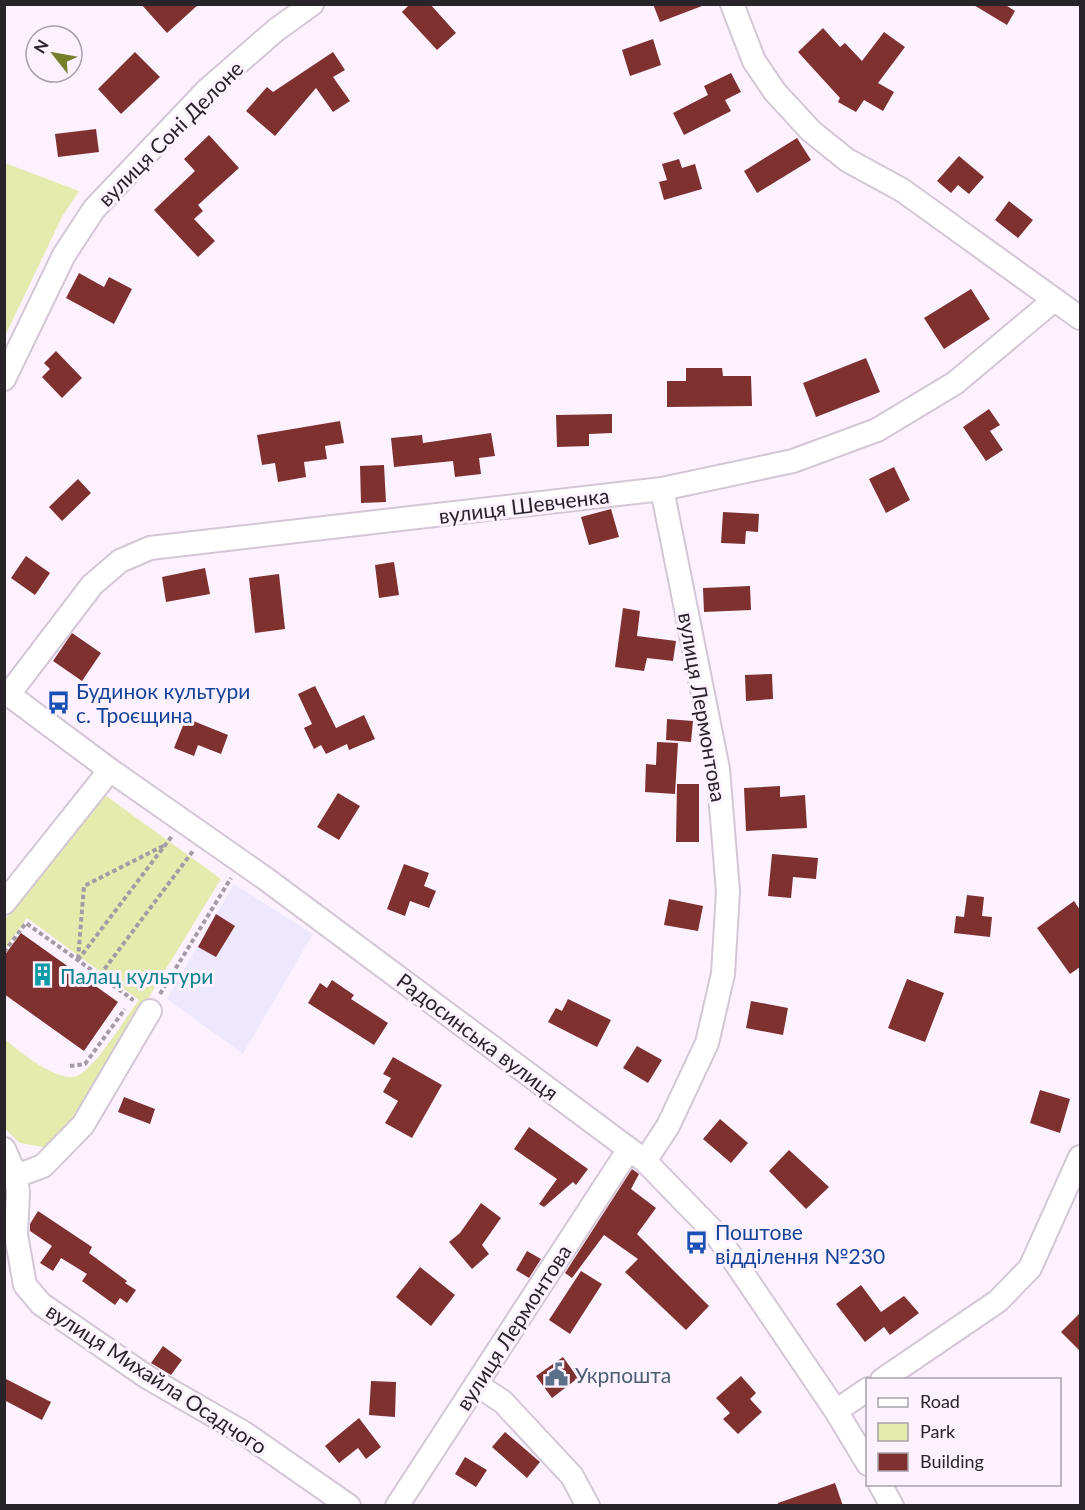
<svg xmlns="http://www.w3.org/2000/svg" width="1085" height="1510" font-family="Lato,sans-serif">
  <rect width="100%" height="100%" fill="#fcf2ff"/>
  <path fill="#eee8fe" d="M 234,884 L 313,934 L 243,1054 L 167,999 Z"/>
  <path fill="#e5ebac" d="M 5,163 L 79,191 L 62,217 L 5,336 Z
    M 105,795 L 221,879 L 69,1128 L 48,1148 L 20,1143 L 5,1129 L 4,1038 C 18,1051 58,1083 77,1076 C 96,1068 125,1018 139,1000 L 27,918 L 5,949 L 5,920 Z"/>
  <path fill="#7f3130" d="M 141,4 L 199,4 L 167,33 Z
    M 410,4 L 430,4 L 456,33 L 437,50 L 402,12 Z
    M 653,4 L 702,4 L 702,6 L 660,22 Z
    M 972,4 L 1004,4 L 1015,11 L 1007,25 Z
    M 823,28 L 840,47 L 845,43 L 862,61 L 884,32 L 905,47 L 878,83 L 894,92 L 883,111 L 864,100 L 856,112 L 838,102 L 840,98 L 798,52 Z
    M 653,39 L 661,65 L 630,76 L 622,50 Z
    M 135,52 L 160,77 L 121,114 L 98,89 Z
    M 333,52 L 345,70 L 333,77 L 350,101 L 333,112 L 316,88 L 275,136 L 246,111 L 267,87 L 273,92 Z
    M 731,73 L 741,92 L 725,100 L 731,111 L 684,135 L 673,113 L 708,95 L 704,86 Z
    M 96,129 L 99,152 L 58,157 L 55,134 Z
    M 209,135 L 239,168 L 198,205 L 203,211 L 194,219 L 215,241 L 198,257 L 154,210 L 195,171 L 184,159 Z
    M 797,138 L 811,160 L 757,193 L 744,171 Z
    M 959,156 L 984,177 L 969,194 L 958,185 L 951,193 L 937,181 Z
    M 679,159 L 682,168 L 695,164 L 702,189 L 664,200 L 659,182 L 667,180 L 662,164 Z
    M 1009,201 L 1033,220 L 1018,238 L 995,220 Z
    M 79,273 L 104,287 L 109,277 L 132,289 L 114,324 L 66,298 Z
    M 971,289 L 990,319 L 944,349 L 924,318 Z
    M 56,351 L 82,378 L 62,398 L 42,377 L 50,369 L 44,363 Z
    M 866,358 L 880,392 L 816,417 L 803,383 Z
    M 686,368 L 722,368 L 723,376 L 751,376 L 752,406 L 667,407 L 667,381 L 686,381 Z
    M 989,409 L 1000,425 L 990,431 L 1003,450 L 986,461 L 963,427 Z
    M 612,414 L 612,433 L 589,434 L 589,446 L 557,447 L 556,415 Z
    M 340,421 L 344,443 L 325,446 L 327,459 L 304,462 L 306,477 L 278,482 L 275,463 L 262,465 L 257,435 Z
    M 491,433 L 495,456 L 479,458 L 481,474 L 455,477 L 453,461 L 394,467 L 391,438 L 422,435 L 423,443 Z
    M 384,465 L 386,502 L 361,503 L 360,466 Z
    M 894,467 L 910,500 L 886,513 L 869,479 Z
    M 78,479 L 91,493 L 62,521 L 49,507 Z
    M 611,509 L 619,537 L 589,545 L 581,517 Z
    M 723,512 L 759,514 L 758,532 L 746,531 L 745,544 L 721,543 Z
    M 26,556 L 50,573 L 35,595 L 11,578 Z
    M 394,562 L 399,595 L 379,598 L 375,565 Z
    M 205,568 L 210,594 L 166,602 L 162,577 Z
    M 279,574 L 285,629 L 255,633 L 249,578 Z
    M 750,586 L 751,610 L 704,612 L 703,588 Z
    M 623,608 L 640,611 L 637,636 L 676,641 L 673,661 L 647,658 L 644,671 L 615,667 Z
    M 72,633 L 101,653 L 82,681 L 53,661 Z
    M 772,674 L 773,699 L 746,701 L 745,675 Z
    M 315,686 L 336,728 L 364,715 L 375,739 L 349,750 L 347,744 L 326,754 L 321,745 L 314,749 L 304,728 L 312,724 L 298,694 Z
    M 186,718 L 228,735 L 221,754 L 198,745 L 194,756 L 174,748 Z
    M 667,719 L 693,721 L 691,742 L 666,740 Z
    M 657,742 L 678,743 L 675,794 L 645,792 L 646,764 L 656,765 Z
    M 677,784 L 699,784 L 699,842 L 676,842 Z
    M 780,786 L 780,797 L 805,795 L 807,828 L 746,831 L 744,788 Z
    M 338,793 L 360,806 L 339,840 L 317,827 Z
    M 772,854 L 818,858 L 816,879 L 793,877 L 791,898 L 768,896 Z
    M 404,864 L 429,873 L 424,886 L 436,891 L 429,908 L 410,901 L 405,916 L 387,909 Z
    M 967,895 L 984,897 L 982,916 L 992,917 L 990,937 L 954,933 L 956,916 L 964,917 Z
    M 669,899 L 703,906 L 698,931 L 664,925 Z
    M 1074,901 L 1080,910 L 1080,967 L 1070,974 L 1037,928 Z
    M 216,914 L 235,926 L 216,957 L 198,947 Z
    M 21,933 L 118,1002 L 84,1051 L 4,994 L 4,956 Z
    M 907,979 L 944,993 L 925,1042 L 888,1028 Z
    M 332,980 L 354,995 L 351,999 L 388,1023 L 374,1045 L 308,1003 L 320,983 L 327,988 Z
    M 568,999 L 611,1020 L 597,1047 L 548,1022 L 556,1008 L 562,1011 Z
    M 751,1001 L 788,1008 L 783,1035 L 746,1028 Z
    M 637,1046 L 662,1060 L 648,1083 L 623,1068 Z
    M 393,1057 L 442,1085 L 412,1138 L 385,1123 L 398,1101 L 383,1092 L 391,1078 L 383,1074 Z
    M 1040,1090 L 1070,1099 L 1060,1133 L 1030,1123 Z
    M 124,1097 L 155,1109 L 150,1124 L 118,1112 Z
    M 720,1119 L 748,1143 L 731,1163 L 703,1139 Z
    M 529,1127 L 588,1169 L 576,1185 L 573,1182 L 544,1207 L 539,1204 L 557,1179 L 514,1149 Z
    M 789,1150 L 829,1187 L 806,1209 L 769,1171 Z
    M 632,1169 L 639,1174 L 631,1189 L 656,1208 L 637,1234 L 709,1306 L 686,1330 L 625,1272 L 638,1259 L 604,1235 L 572,1278 L 565,1273 Z
    M 481,1203 L 501,1218 L 482,1245 L 489,1254 L 472,1269 L 449,1242 L 460,1233 Z
    M 38,1211 L 92,1247 L 89,1253 L 127,1281 L 125,1283 L 136,1290 L 127,1303 L 120,1298 L 115,1305 L 82,1281 L 87,1274 L 61,1258 L 53,1271 L 40,1263 L 52,1246 L 30,1231 L 30,1224 Z
    M 527,1251 L 541,1259 L 529,1278 L 516,1270 Z
    M 420,1267 L 455,1295 L 431,1326 L 396,1297 Z
    M 581,1271 L 602,1284 L 570,1334 L 549,1320 Z
    M 861,1285 L 881,1312 L 904,1296 L 919,1313 L 890,1335 L 884,1327 L 865,1342 L 836,1304 Z
    M 1080,1313 L 1080,1351 L 1061,1332 Z
    M 163,1346 L 182,1360 L 171,1375 L 151,1363 Z
    M 563,1357 L 578,1378 L 552,1398 L 536,1376 Z
    M 741,1376 L 756,1393 L 750,1399 L 762,1412 L 738,1434 L 723,1419 L 730,1413 L 716,1398 Z
    M 4,1378 L 51,1402 L 42,1420 L 4,1400 Z
    M 371,1381 L 396,1382 L 395,1417 L 369,1415 Z
    M 359,1418 L 381,1447 L 366,1459 L 358,1448 L 339,1463 L 325,1446 Z
    M 505,1432 L 540,1462 L 527,1478 L 492,1447 Z
    M 465,1457 L 487,1470 L 476,1487 L 455,1474 Z
    M 835,1483 L 843,1506 L 778,1506 L 778,1503 Z"/>
  <g fill="none" stroke-linecap="round" stroke-linejoin="round">
    <defs>
      <path id="minor" d="M 732,4 L 754,61 L 775,92 L 811,131 L 847,160 L 902,190 L 1080,318
        M 4,379 L 64,255 L 94,209 L 207,90 L 276,30 L 312,4
        M 4,691 L 110,770 L 266,879 L 645,1161 L 716,1234 L 836,1411 L 868,1464
        M 9,694 L 92,585 L 120,561 L 150,548 L 662,489 L 793,461 L 877,430 L 955,383 L 1054,300
        M 4,903 L 110,770
        M 4,1149 L 16,1176 L 18,1193 L 16,1235 L 25,1285 L 41,1304 L 147,1377 L 244,1433 L 349,1506
        M 645,1161 L 668,1126 L 707,1043 L 723,974 L 728,892 L 718,769 L 662,489
        M 16,1176 L 43,1166 L 83,1125 L 150,1011
        M 882,1380 L 998,1301 L 1030,1268 L 1080,1157
        M 476,1384 L 503,1402 L 572,1476 L 588,1506
        M 836,1411 L 868,1389
        M 880,1484 L 892,1506
        M 397,1506 L 629,1149"/>
    </defs>
    <use href="#minor" stroke="#d3c7d6" stroke-width="26"/>
    <path stroke="#a39ca6" stroke-width="4" stroke-dasharray="4.5 3" stroke-linecap="butt" d="M 4,952 L 26,923 L 132,999 L 131,1001
      M 78,959 L 84,886 L 165,845
      M 78,960 L 172,836
      M 100,975 L 193,851
      M 160,994 L 231,878
      M 70,1066 L 85,1064 L 125,1009"/>
    <use href="#minor" stroke="#fff" stroke-width="22"/>
  </g>
  <defs>
    <symbol id="bus-bare" viewBox="-9 -9 18 18"><path d="M-5-6H5V4H4V6H2V4H-2V6H-4V4H-5ZM-3.5-4V0h7V-4ZM-3.5 1.2v1.5H-2V1.2ZM2 1.2v1.5H3.5V1.2Z" fill="#1a4fb4" stroke="#fcf2ff" stroke-width="2.5" paint-order="stroke"/></symbol>
    <symbol id="building-bare" viewBox="-9 -9 18 18"><path d="M-4-6H4V6H1V3H-1V6H-4ZM-2.5-4.3h1.7v1.8h-1.7ZM.8-4.3h1.7v1.8H.8ZM-2.5-1h1.7V.8h-1.7ZM.8-1h1.7V.8H.8Z" fill="#0f9aa8" stroke="#fcf2ff" stroke-width="2.5" paint-order="stroke"/></symbol>
    <symbol id="civic-bare" viewBox="-9 -9 18 18"><path d="M-.6-6.5H3V-4.5H.6V-3L4-1V1h2V6H-6V1h2V-1L-.6-3ZM-1.2 2.5V6h2.4V2.5Z" fill="#5c6f8a" stroke="#fcf2ff" stroke-width="2.5" paint-order="stroke"/></symbol>
  </defs>
  <g fill-rule="evenodd">
    <use href="#bus-bare" x="42" y="686" width="33" height="33"/>
    <use href="#building-bare" x="26" y="958" width="33" height="33"/>
    <use href="#bus-bare" x="680" y="1226" width="33" height="33"/>
    <use href="#civic-bare" x="540" y="1358" width="33" height="33"/>
  </g>
  <g text-anchor="middle" dominant-baseline="central" stroke-width="6" stroke-linejoin="round" paint-order="stroke">
    <g font-size="21" fill="#282429" stroke="#fcf2ff">
      <text transform="translate(170 133) rotate(-45)">вулиця Соні Делоне</text>
      <text transform="translate(524 505) rotate(-7)">вулиця Шевченка</text>
      <text transform="translate(703 707) rotate(80)">вулиця Лермонтова</text>
      <text transform="translate(478 1036) rotate(37)">Радосинська вулиця</text>
      <text transform="translate(513 1327) rotate(-57)">вулиця Лермонтова</text>
      <text transform="translate(157 1378) rotate(33)">вулиця Михайла Осадчого</text>
    </g>
    <g font-size="21" fill="#164399" stroke="#fcf2ff" text-anchor="start">
      <text x="76" y="690">Будинок культури<tspan x="76" dy="24">с. Троєщина</tspan></text>
      <text x="715" y="1231">Поштове<tspan x="715" dy="24">відділення №230</tspan></text>
    </g>
    <g font-size="21" fill="#0d838f" stroke="#fcf2ff" text-anchor="start">
      <text x="60" y="975">Палац культури</text>
    </g>
    <g font-size="21" fill="#4e5e75" stroke="#fcf2ff" text-anchor="start">
      <text x="575" y="1374">Укрпошта</text>
    </g>
  </g>
  <rect width="1085" height="1510" fill="none" stroke="#282429" stroke-width="12"/>
  <rect x="866" y="1378" width="195" height="108" fill="#fcf2ff" stroke="#a7a0a9" stroke-width="1.5"/>
  <rect x="878" y="1398" width="30" height="9" fill="#ffffff" stroke="#a7a0a9" stroke-width="1.5"/>
  <text x="920" y="1408" font-size="18" fill="#282429">Road</text>
  <rect x="878" y="1423" width="30" height="18" fill="#e5ebac" stroke="#a7a0a9" stroke-width="1.5"/>
  <text x="920" y="1438" font-size="18" fill="#282429">Park</text>
  <rect x="878" y="1453" width="30" height="18" fill="#7f3130" stroke="#a7a0a9" stroke-width="1.5"/>
  <text x="920" y="1468" font-size="18" fill="#282429">Building</text>
  <g transform="translate(54 54) rotate(301)"><circle r="28" fill="#fcf2ff" stroke="#a7a0a9" stroke-width="1.5"/>
  <path d="M0-4.5L10 22L0 15L-10 22Z" fill="#767f2a"/>
  <text y="-9" font-size="16" font-weight="bold" text-anchor="middle" fill="#282429">N</text>
  </g>
</svg>
